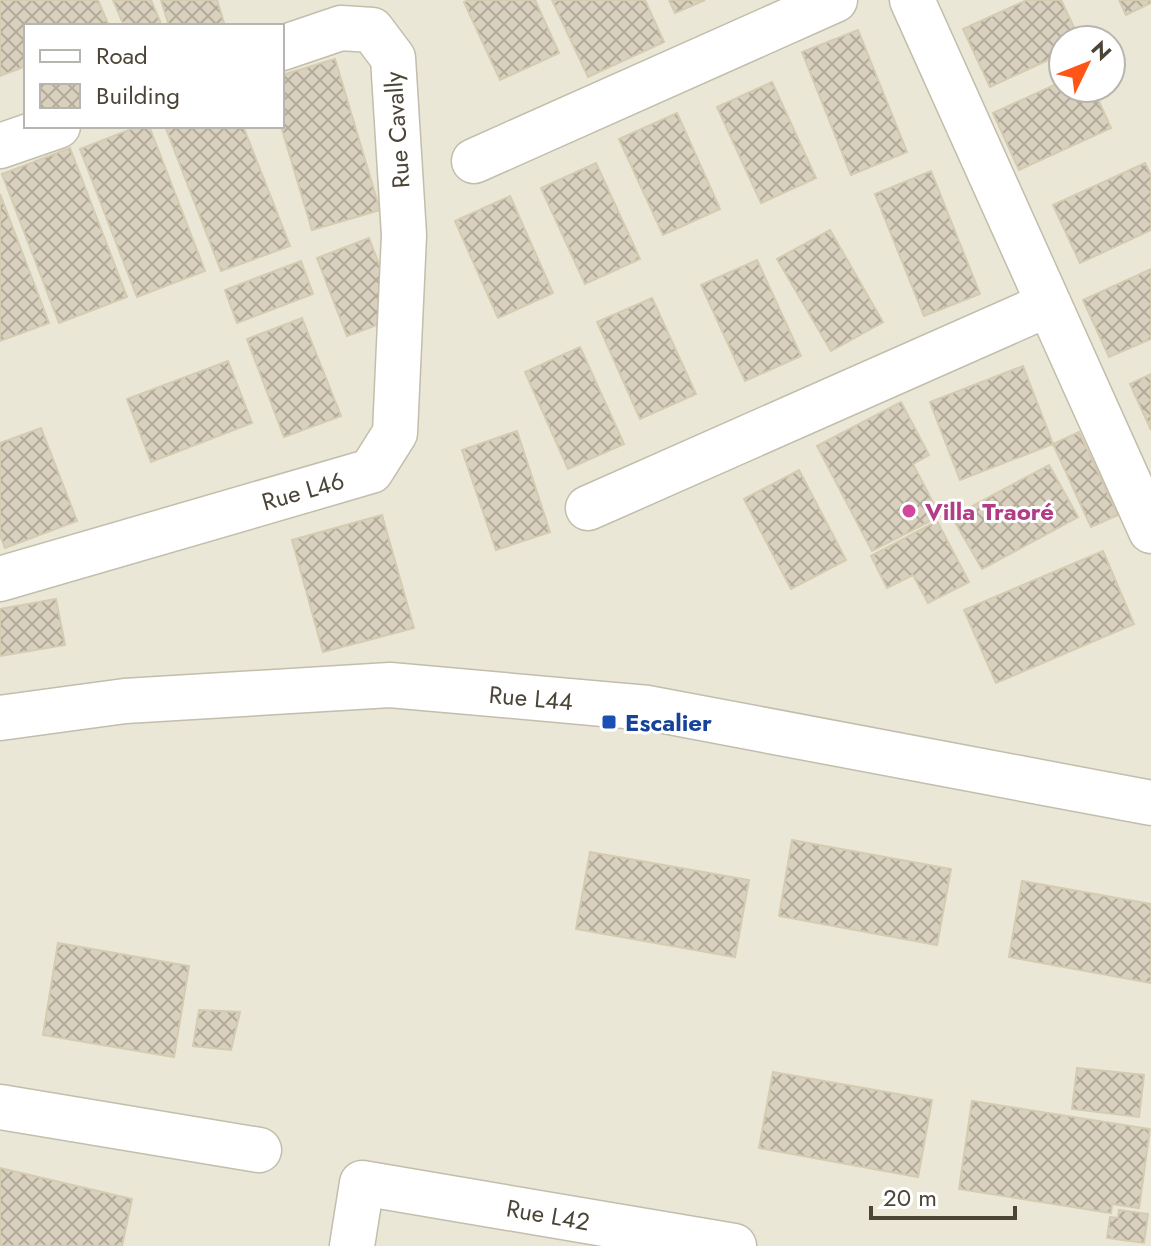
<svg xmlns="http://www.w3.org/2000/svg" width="1151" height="1246" font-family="Jost,sans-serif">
  <defs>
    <pattern id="building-cross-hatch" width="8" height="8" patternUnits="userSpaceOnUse" patternTransform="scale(2)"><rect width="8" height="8" fill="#d9d1be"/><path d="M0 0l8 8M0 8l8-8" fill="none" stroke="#b2ab9b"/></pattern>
  </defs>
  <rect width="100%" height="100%" fill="#f6f4ea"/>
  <path fill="#eae7d7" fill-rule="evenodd" d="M 0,0 L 1151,0 L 1151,1246 L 0,1246 ZM 26,26 L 282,26 L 282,126 L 26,126 ZM 1063,40 L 1111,40 L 1111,88 L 1063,88 Z"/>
  <path fill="url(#building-cross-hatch)" stroke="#d4cbb0" stroke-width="2" d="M 0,0 L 98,0 L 109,26 L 26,26 L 26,66 L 0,76 Z
    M 113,0 L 151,0 L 162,26 L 124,26 Z
    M 161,0 L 217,0 L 225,26 L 169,26 Z
    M 469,0 L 535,0 L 559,53 L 500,80 L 464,2 Z
    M 552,0 L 645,0 L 664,42 L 588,77 Z
    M 669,0 L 705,0 L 675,13 Z
    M 1027,0 L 1061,0 L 1080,40 L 1063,40 L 1063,53 L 990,87 L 963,29 Z
    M 1119,0 L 1151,0 L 1151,3 L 1126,15 Z
    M 858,30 L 907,152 L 851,175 L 802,52 Z
    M 335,59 L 380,210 L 312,230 L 281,126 L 282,75 Z
    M 1063,81 L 1063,88 L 1093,88 L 1111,128 L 1019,170 L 993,113 Z
    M 772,82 L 816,178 L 761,203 L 717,107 Z
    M 677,113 L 720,209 L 663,235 L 619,139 Z
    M 139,126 L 149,126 L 205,271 L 137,297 L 80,149 Z
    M 165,126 L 243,126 L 290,246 L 221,271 Z
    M 70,148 L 127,297 L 59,323 L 2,174 Z
    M 596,163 L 640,259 L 585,284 L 541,188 Z
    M 1145,163 L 1151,175 L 1151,230 L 1080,263 L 1053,205 Z
    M 931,171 L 980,294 L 924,316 L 875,194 Z
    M 0,194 L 49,323 L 0,341 Z
    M 510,196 L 553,293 L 498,318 L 455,221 Z
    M 830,230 L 883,322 L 831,351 L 777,259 Z
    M 369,238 L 399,317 L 347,336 L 317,258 Z
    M 757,260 L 801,356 L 745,381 L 701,285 Z
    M 301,261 L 313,294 L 237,323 L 225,290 Z
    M 1151,269 L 1151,339 L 1109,357 L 1083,300 Z
    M 652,298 L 696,394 L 640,419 L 597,322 Z
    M 302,318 L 341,416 L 284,437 L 247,339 Z
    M 580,347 L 624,444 L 568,469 L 525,372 Z
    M 228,361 L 252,423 L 151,462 L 127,399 Z
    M 1023,366 L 1053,444 L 960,480 L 930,402 Z
    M 1151,374 L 1151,430 L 1130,384 Z
    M 901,402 L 929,455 L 913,464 L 940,516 L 872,551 L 817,446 Z
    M 41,428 L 77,521 L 5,548 L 0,535 L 0,443 Z
    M 517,431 L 550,532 L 496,550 L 462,450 Z
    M 1079,432 L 1118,515 L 1091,527 L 1053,444 Z
    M 1049,465 L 1078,517 L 982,569 L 952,517 Z
    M 799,470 L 846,560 L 791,589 L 744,499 Z
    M 382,515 L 414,628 L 323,652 L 292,540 Z
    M 937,521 L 969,582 L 928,603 L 913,575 L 887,588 L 871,556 Z
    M 1103,551 L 1134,624 L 996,683 L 964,610 Z
    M 56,599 L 65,645 L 0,656 L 0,609 Z
    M 792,840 L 951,869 L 937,945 L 779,916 Z
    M 590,852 L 749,880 L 735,957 L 576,929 Z
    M 1022,881 L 1151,904 L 1151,983 L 1009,957 Z
    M 58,943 L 189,966 L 174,1057 L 43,1035 Z
    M 199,1010 L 240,1012 L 231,1050 L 193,1046 Z
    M 1077,1068 L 1144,1075 L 1139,1117 L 1072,1109 Z
    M 773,1072 L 932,1100 L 918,1177 L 759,1148 Z
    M 972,1101 L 1150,1129 L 1139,1208 L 1112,1204 L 1111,1213 L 959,1189 Z
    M 0,1168 L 132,1199 L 122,1246 L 0,1246 Z
    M 1119,1210 L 1148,1214 L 1144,1243 L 1107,1238 L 1110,1217 L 1118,1218 Z"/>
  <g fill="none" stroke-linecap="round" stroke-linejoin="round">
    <defs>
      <path id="minor" d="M 912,0 L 1151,531
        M 0,146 L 58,126
        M 474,161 L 835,0
        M 588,508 L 1049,304
        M 0,579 L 371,471 L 395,433 L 404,235 L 393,58 L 372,30 L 341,28 L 282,48
        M 0,718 L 125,701 L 390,685 L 648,708 L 1151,803
        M 0,1107 L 259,1150
        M 352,1246 L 362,1183 L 734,1246"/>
    </defs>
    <use href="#minor" stroke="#c3bdab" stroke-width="47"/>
    <use href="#minor" stroke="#fff" stroke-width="44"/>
  </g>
  <circle fill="#d1479c" stroke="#fff" stroke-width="3" cx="909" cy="511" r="8"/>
  <rect fill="#1a4fb4" stroke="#fff" stroke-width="3" x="601" y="714" width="16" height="16" rx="4"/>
  <g text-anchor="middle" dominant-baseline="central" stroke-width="6" stroke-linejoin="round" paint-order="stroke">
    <g font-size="24" fill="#4b4537" stroke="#fff">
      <text transform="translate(397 130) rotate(-94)">Rue Cavally</text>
      <text transform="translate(303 491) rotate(-16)">Rue L46</text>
      <text transform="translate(531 698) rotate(5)">Rue L44</text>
      <text transform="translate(548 1215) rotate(10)">Rue L42</text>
    </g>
    <g font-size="24" font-weight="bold" fill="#b23c85" stroke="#fff" text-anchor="start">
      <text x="925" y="511">Villa Traoré</text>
    </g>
    <g font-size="24" font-weight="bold" fill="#164399" stroke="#fff" text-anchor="start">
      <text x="625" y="722">Escalier</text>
    </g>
  </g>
  <rect x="24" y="24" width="260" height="104" fill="#ffffff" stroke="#b7b5af" stroke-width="2"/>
  <rect x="40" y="50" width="40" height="12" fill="#ffffff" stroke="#b7b5af" stroke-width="2"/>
  <text x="96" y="64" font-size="24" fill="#4b4537">Road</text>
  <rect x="40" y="84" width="40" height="24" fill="url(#building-cross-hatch)" stroke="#b7b5af" stroke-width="2"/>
  <text x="96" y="104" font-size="24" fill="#4b4537">Building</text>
  <g transform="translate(1087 64) rotate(47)"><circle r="38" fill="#ffffff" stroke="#b7b5af" stroke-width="2"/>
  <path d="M0-6L14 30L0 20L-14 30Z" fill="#ff5618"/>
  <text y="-12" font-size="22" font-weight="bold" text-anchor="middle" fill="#4b4537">N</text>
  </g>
  <path d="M871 1206v12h144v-12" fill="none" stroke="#4b4537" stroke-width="4"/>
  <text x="883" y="1206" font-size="24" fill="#4b4537" stroke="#ffffff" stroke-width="6" paint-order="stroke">20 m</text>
</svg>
